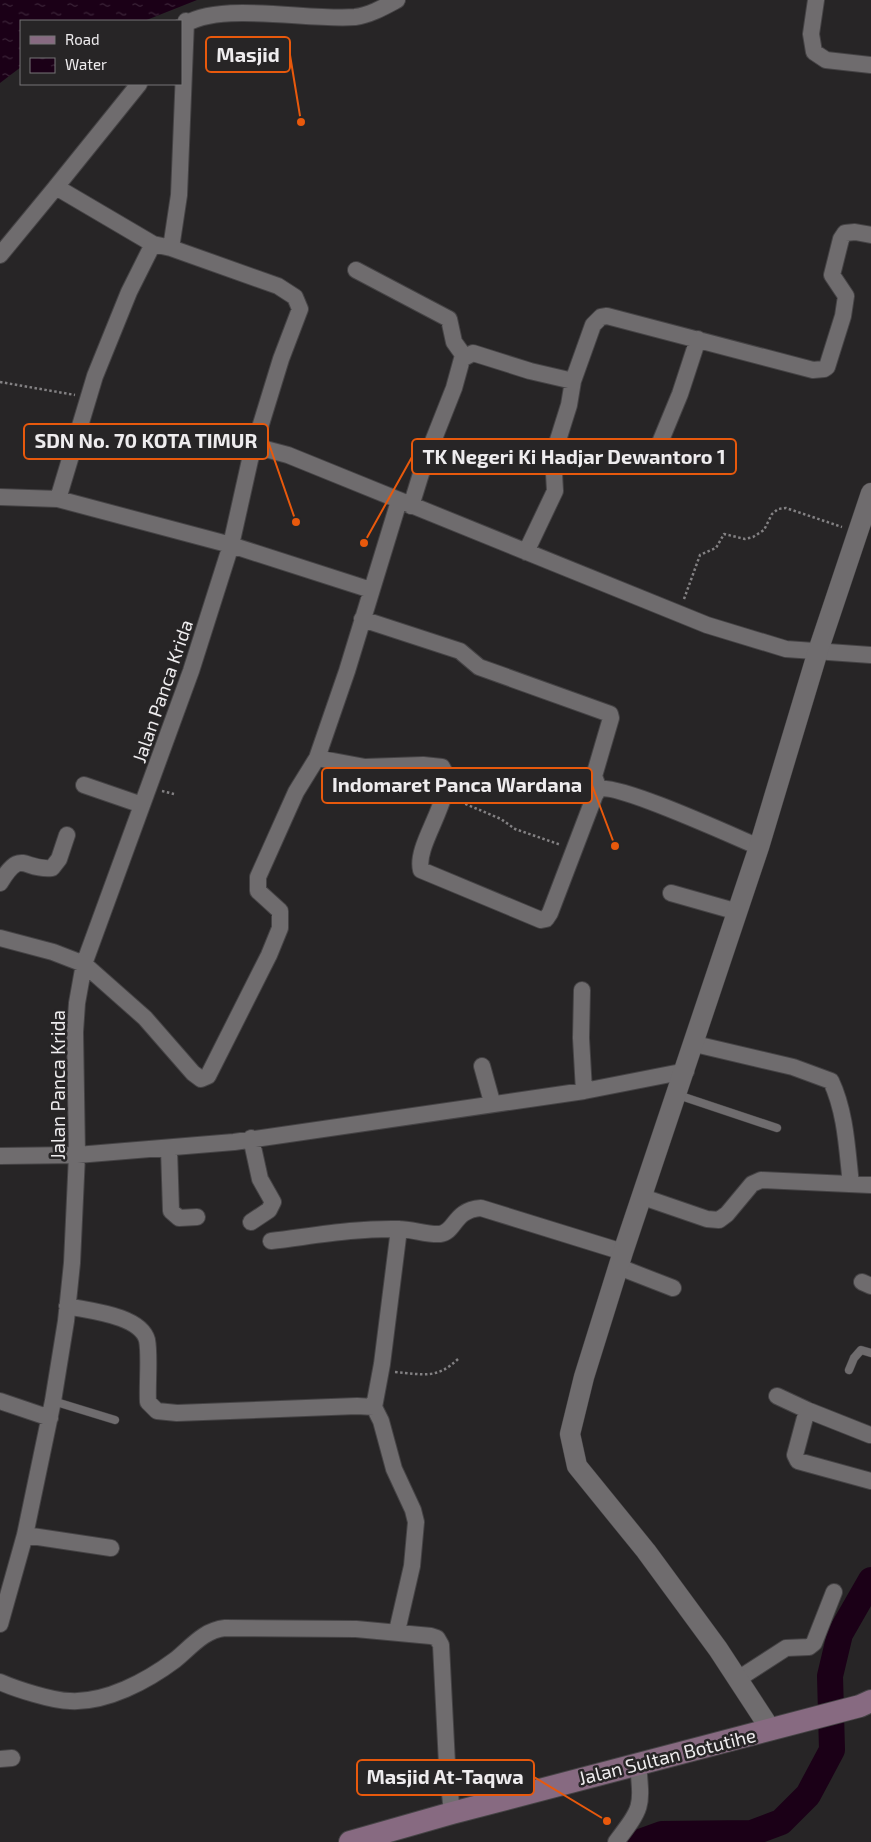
<svg xmlns="http://www.w3.org/2000/svg" width="871" height="1842" font-family="'Exo 2',sans-serif">
  <defs>
    <pattern id="water-ripples" width="26" height="14" patternUnits="userSpaceOnUse" patternTransform="scale(1.25)"><rect width="26" height="14" fill="#1b0017"/><path d="M2 4q2-2 4 0t4 0M15 11q2-2 4 0t4 0" fill="none" stroke="#3c2539"/></pattern>
  </defs>
  <rect width="100%" height="100%" fill="#272526"/>
  <path fill="url(#water-ripples)" d="M 0,0 L 197,0 L 144,21 L 21,21 L 21,67 L 0,83 Z"/>
  <g fill="none" stroke-linecap="round" stroke-linejoin="round">
    <path stroke="#1b0017" stroke-width="26" d="M 640,1842 L 662,1834 L 752,1833 L 781,1822 L 808,1795 L 832,1750 L 830,1676 L 840,1634 L 871,1580"/>
    <defs>
      <path id="service" d="M 678,1095 L 777,1128
        M 849,1370 L 854,1358 L 861,1350 L 871,1353
        M 53,1401 L 115,1420"/>
      <path id="minor" d="M 816,0 L 811,34 L 814,52 L 826,60 L 871,65
        M 181,27 C 216,0 306,21 355,17 C 370,15 384,7 397,0
        M 56,187 L 139,84
        M 171,248 L 179,195 L 186,21
        M 0,255 L 56,187 L 153,244 L 171,248 L 278,286 L 295,297 L 300,309 L 281,359 L 250,460 L 231,545 L 191,671 L 84,964 L 77,1003 L 75,1032 L 77,1155 L 72,1263 L 66,1321 L 53,1401 L 25,1535 L 0,1624
        M 356,270 L 449,319 L 454,342 L 464,356
        M 254,446 L 288,455 L 707,625 L 786,649 L 871,655
        M 626,452 L 654,457 L 680,394 L 698,339
        M 654,457 L 684,465
        M 0,497 L 58,499 L 231,545 L 371,590
        M 58,499 L 95,376 L 129,292 L 153,244
        M 411,506 L 424,464 L 454,388 L 462,359 L 473,353 L 530,371 L 573,381 L 593,325 L 601,317 L 607,316 L 813,370 L 824,369 L 827,367 L 843,316 L 846,296 L 832,275 L 841,239 L 845,233 L 855,232 L 871,235
        M 526,552 L 555,491 L 553,456 L 569,405 L 573,381
        M 362,619 L 460,651 L 479,667 L 610,714 L 611,718 L 594,776 L 599,789
        M 317,758 L 365,767 L 423,765 L 442,767 C 459,794 414,843 421,870 L 541,920 L 546,919 L 550,913 L 595,795 L 599,789 C 618,783 735,837 759,847
        M 84,785 L 142,805
        M 0,883 C 22,847 23,871 52,868 L 59,859 L 67,835
        M 671,893 L 738,912
        M 0,938 L 53,952 L 84,964 L 145,1018 L 193,1073 L 201,1079 L 208,1076 L 269,955 L 280,928 L 280,911 L 258,891 L 258,877 L 296,792 L 317,758 L 347,671 L 399,501
        M 582,990 L 581,1038 L 584,1091
        M 695,1044 L 793,1067 L 831,1081 C 846,1113 847,1150 851,1184
        M 482,1066 L 492,1102
        M 169,1149 L 171,1211 L 179,1218 L 197,1217
        M 0,1156 L 77,1155 L 234,1142 L 584,1091 L 686,1071
        M 643,1197 L 707,1219 L 719,1220 L 727,1214 L 752,1184 L 761,1180 L 871,1185
        M 251,1222 L 269,1210 L 273,1202 L 260,1179 L 251,1138
        M 271,1241 C 313,1236 356,1228 398,1229 C 412,1229 427,1235 440,1234 C 456,1232 453,1210 481,1208 L 623,1252
        M 619,1267 L 673,1288
        M 862,1282 L 871,1286
        M 67,1306 C 89,1311 140,1315 147,1340 C 150,1355 147,1385 148,1402 L 157,1411 L 177,1413 L 357,1406 L 374,1407
        M 777,1396 L 807,1410
        M 0,1401 L 50,1418
        M 870,1435 L 807,1410 L 795,1455 L 798,1461 L 871,1481
        M 25,1535 L 111,1548
        M 397,1631 L 412,1566 L 416,1522 L 413,1510 L 394,1469 L 381,1421 L 374,1407 L 382,1364 L 399,1229
        M 738,1679 L 786,1648 L 809,1647 L 814,1643 L 834,1592
        M 0,1682 C 16,1689 53,1701 70,1701 C 106,1703 147,1681 175,1660 C 191,1647 204,1630 225,1628 L 356,1629 L 431,1636 L 437,1638 L 441,1645 L 447,1764 L 452,1813
        M 0,1759 L 12,1758
        M 616,1842 C 643,1806 642,1808 638,1764"/>
      <path id="tertiary" d="M 771,1730 L 718,1649 L 646,1551 L 577,1466 L 570,1434 L 584,1377 L 623,1252 L 759,847 L 818,651 L 871,493"/>
      <path id="secondary" d="M 350,1842 L 452,1813 L 860,1706 L 871,1701"/>
    </defs>
    <use href="#service" stroke="#454345" stroke-width="9"/>
    <use href="#minor" stroke="#454345" stroke-width="18"/>
    <use href="#tertiary" stroke="#454345" stroke-width="21"/>
    <use href="#secondary" stroke="#454345" stroke-width="24"/>
    <path stroke="#838183" stroke-width="2.5" stroke-dasharray="2.5 2.5" stroke-linecap="butt" d="M 0,382 L 75,395
      M 684,599 L 700,555 L 716,548 L 724,534 L 745,539 L 753,537 L 764,530 L 772,514 L 778,509 L 786,508 L 842,527
      M 162,791 L 174,794
      M 456,800 L 501,819 L 515,829 L 561,845
      M 395,1372 C 423,1374 436,1380 458,1359"/>
    <use href="#service" stroke="#6f6c6e" stroke-width="8"/>
    <use href="#minor" stroke="#6f6c6e" stroke-width="16"/>
    <use href="#tertiary" stroke="#6f6c6e" stroke-width="20"/>
    <use href="#secondary" stroke="#876a81" stroke-width="22"/>
  </g>
  <g text-anchor="middle" dominant-baseline="central" stroke-width="5" stroke-linejoin="round" paint-order="stroke">
    <g font-size="19" fill="#eeecee" stroke="#272526">
      <text transform="translate(162 691) rotate(-71)">Jalan Panca Krida</text>
      <text transform="translate(57 1085) rotate(-90)">Jalan Panca Krida</text>
      <text transform="translate(667 1756) rotate(-14)">Jalan Sultan Botutihe</text>
    </g>
  </g>
  <path fill="none" stroke="#e8590c" stroke-width="2" d="M301 122L290 55M296 522L268 441M364 543L412 457M615 846L592 785M607 1821L534 1777"/>
  <g fill="#e8590c" stroke="#272526" stroke-width="2">
    <circle cx="301" cy="122" r="5"/>
    <circle cx="296" cy="522" r="5"/>
    <circle cx="364" cy="543" r="5"/>
    <circle cx="615" cy="846" r="5"/>
    <circle cx="607" cy="1821" r="5"/>
  </g>
  <g fill="#272526" stroke="#e8590c" stroke-width="2">
    <rect x="206" y="37" width="84" height="35" rx="5"/>
    <rect x="24" y="424" width="244" height="35" rx="5"/>
    <rect x="412" y="439" width="324" height="35" rx="5"/>
    <rect x="322" y="768" width="270" height="35" rx="5"/>
    <rect x="357" y="1760" width="177" height="35" rx="5"/>
  </g>
  <g font-size="20" text-anchor="middle" font-weight="bold" fill="#eeecee">
    <text x="248" y="62">Masjid</text>
    <text x="146" y="448">SDN No. 70 KOTA TIMUR</text>
    <text x="574" y="464">TK Negeri Ki Hadjar Dewantoro 1</text>
    <text x="457" y="792">Indomaret Panca Wardana</text>
    <text x="445" y="1784">Masjid At-Taqwa</text>
  </g>
  <rect x="20" y="20" width="162" height="65" fill="#272526" stroke="#777576"/>
  <rect x="30" y="36" width="25" height="8" fill="#876a81" stroke="#777576"/>
  <text x="65" y="45" font-size="15" fill="#eeecee">Road</text>
  <rect x="30" y="58" width="25" height="15" fill="url(#water-ripples)" stroke="#777576"/>
  <text x="65" y="70" font-size="15" fill="#eeecee">Water</text>
</svg>
